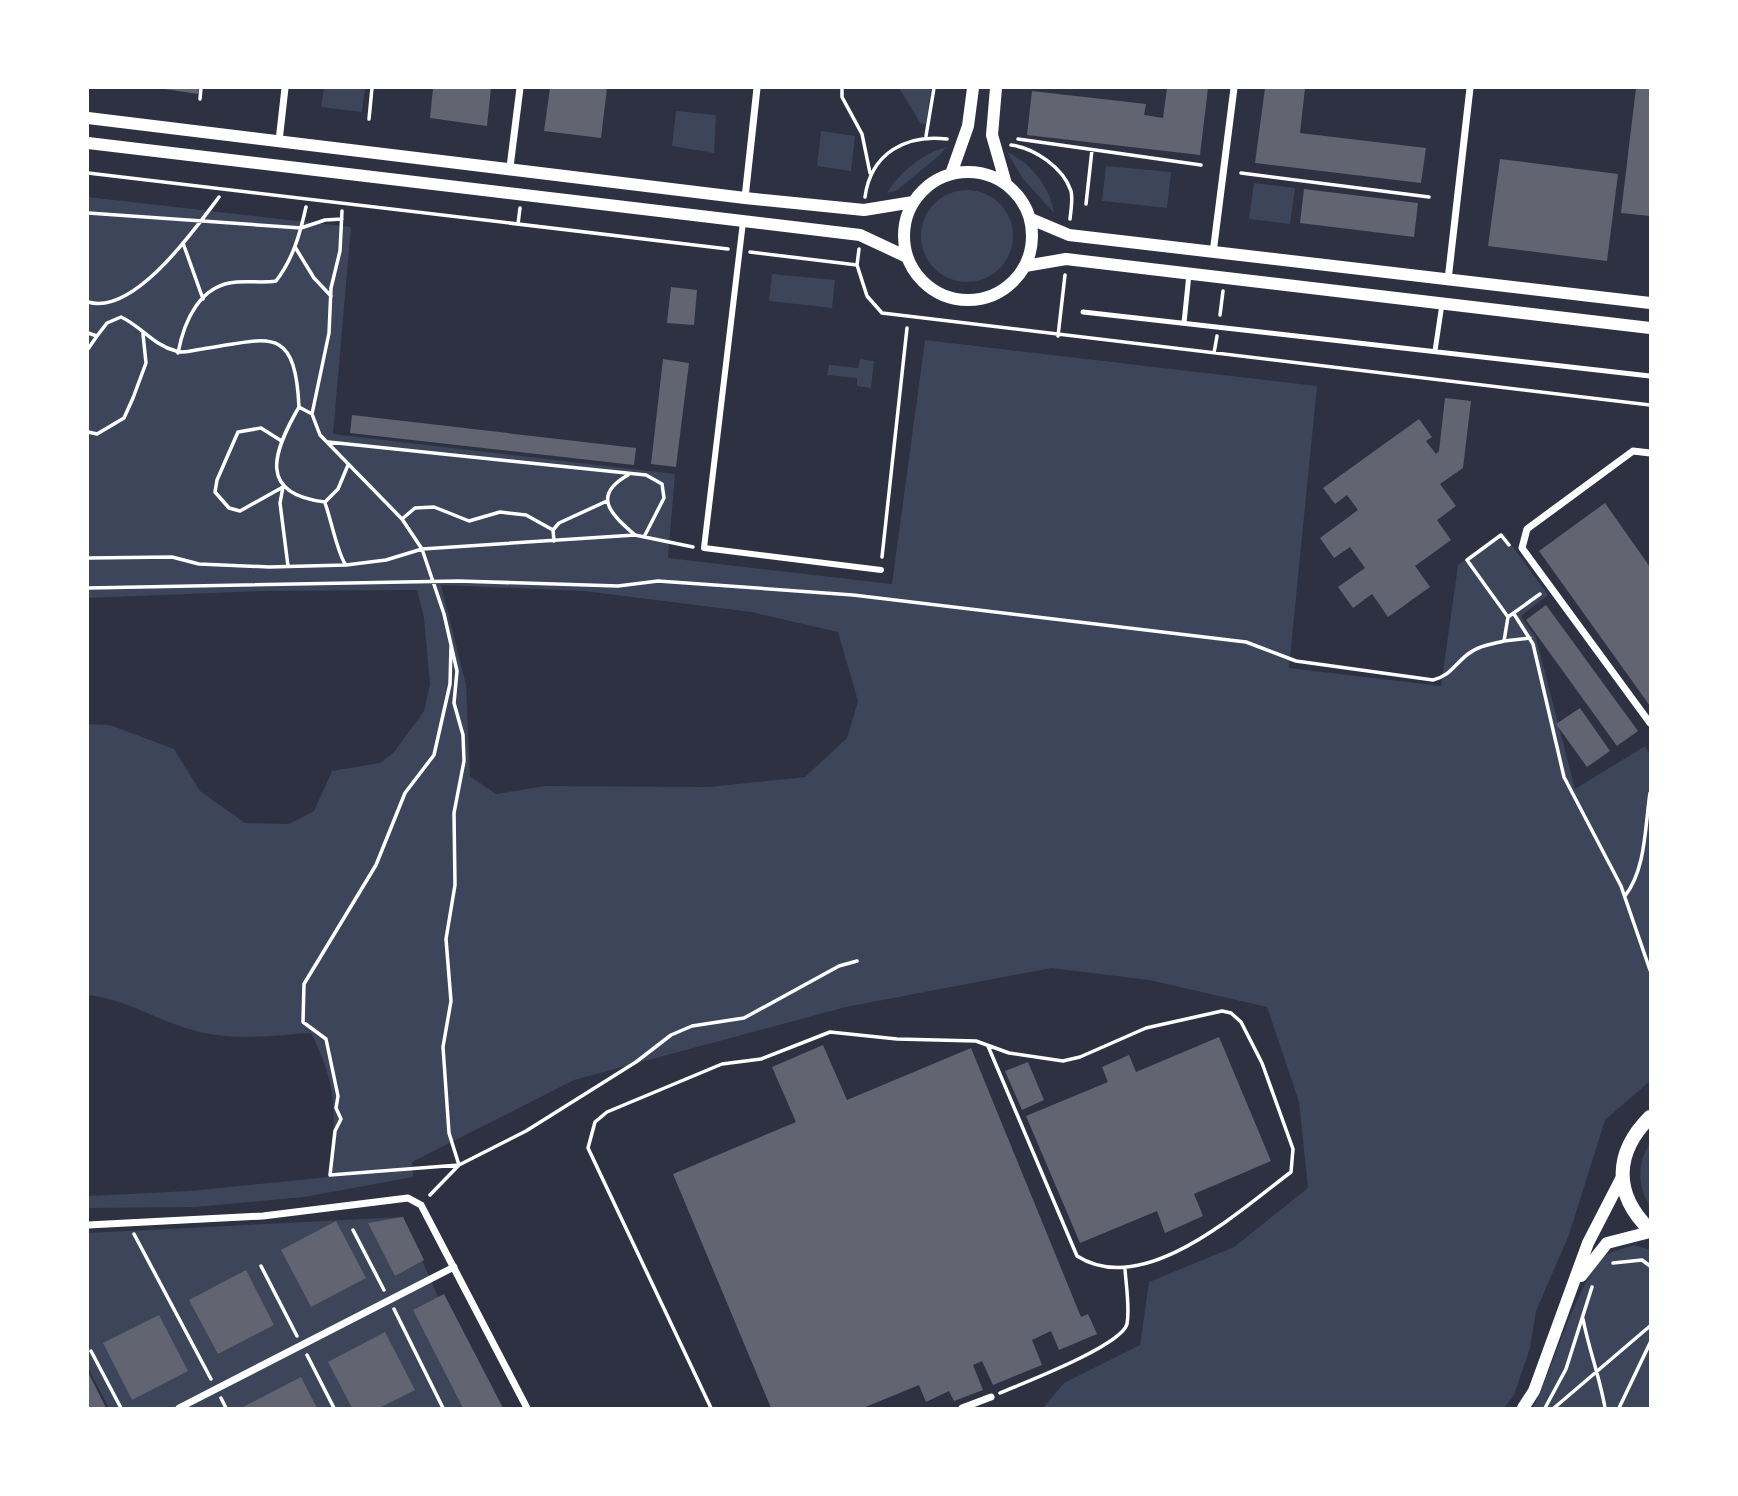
<svg xmlns="http://www.w3.org/2000/svg" width="1738" height="1496" font-family="'Work Sans',sans-serif">
  <rect width="100%" height="100%" fill="#2d3142"/>
  <path fill="#3c4559" fill-rule="evenodd" d="M 324,88 L 365,88 L 362,112 L 321,107 Z
    M 899,88 L 931,88 L 926,124 L 921,124 Z
    M 676,111 L 716,115 L 714,153 L 672,146 Z
    M 821,131 L 855,136 L 851,171 L 817,166 Z
    M 946,147 L 941,154 L 896,191 L 887,193 C 900,172 922,154 946,147 Z
    M 1007,152 C 1031,163 1050,187 1054,213 L 1023,179 Z
    M 1106,166 L 1171,172 L 1167,208 L 1102,201 Z
    M 1254,183 L 1295,188 L 1290,224 L 1249,219 Z
    M921 236a46 46 0 1 1 92 0a46 46 0 1 1-92 0Z
    M 88,197 L 351,227 L 333,434 L 675,474 L 668,558 L 892,584 L 925,340 L 1317,386 L 1289,668 L 1441,686 L 1458,565 L 1503,533 L 1548,595 L 1521,616 L 1536,638 L 1575,789 L 1645,746 L 1650,754 L 1650,1081 L 1605,1120 L 1569,1235 L 1536,1311 L 1530,1348 L 1514,1395 L 1504,1408 L 1043,1408 L 1064,1383 L 1140,1345 L 1149,1282 L 1234,1247 L 1308,1188 L 1299,1102 L 1267,1007 L 1149,980 L 1051,968 L 846,1007 L 574,1080 L 412,1162 L 413,1177 L 304,1197 L 195,1207 L 88,1208 L 88,1196 L 189,1191 L 329,1177 C 336,1115 339,1089 311,1033 C 268,1036 227,1042 186,1028 C 150,1017 127,1000 88,995 L 88,724 L 110,725 L 174,749 L 200,791 L 245,823 L 289,824 L 314,811 L 332,771 L 380,763 L 394,752 L 424,711 L 430,684 L 424,618 L 417,590 L 261,591 L 88,598 ZM 441,585 L 584,591 L 751,612 L 838,632 L 858,701 L 847,738 L 805,777 L 709,787 L 545,786 L 496,794 L 470,776 L 466,685 Z
    M 772,274 L 835,280 L 832,308 L 769,301 Z
    M 860,359 L 874,361 L 871,388 L 857,386 L 857,378 L 827,375 L 829,365 L 858,368 Z
    M 1650,1143 L 1650,1206 C 1637,1187 1637,1162 1650,1143 Z
    M 403,1217 L 487,1408 L 109,1408 L 88,1368 L 88,1233 Z
    M 1634,1245 L 1650,1250 L 1650,1408 L 1533,1408 C 1550,1376 1581,1269 1608,1254 C 1616,1250 1626,1248 1634,1245 Z"/>
  <path fill="#626471" d="M 158,88 L 199,88 L 198,94 Z
    M 433,88 L 491,88 L 487,126 L 430,118 Z
    M 550,88 L 607,88 L 601,138 L 544,131 Z
    M 1167,88 L 1208,88 L 1200,155 L 1027,135 L 1032,91 L 1146,104 L 1144,115 L 1163,118 Z
    M 1265,88 L 1305,88 L 1300,133 L 1426,148 L 1421,183 L 1255,163 Z
    M 1636,88 L 1650,88 L 1650,216 L 1621,213 Z
    M 1500,159 L 1618,174 L 1607,261 L 1488,246 Z
    M 1304,189 L 1418,203 L 1414,237 L 1300,223 Z
    M 671,287 L 697,290 L 694,325 L 667,323 Z
    M 663,359 L 689,363 L 676,467 L 651,464 Z
    M 1445,398 L 1471,401 L 1463,468 L 1440,484 L 1456,506 L 1437,520 L 1451,540 L 1415,566 L 1430,587 L 1388,617 L 1372,594 L 1353,608 L 1338,587 L 1365,568 L 1350,547 L 1334,558 L 1320,538 L 1358,510 L 1347,495 L 1335,504 L 1323,488 L 1419,419 L 1432,437 L 1426,441 L 1436,454 L 1439,451 Z
    M 352,415 L 636,448 L 634,465 L 350,433 Z
    M 1605,503 L 1650,567 L 1650,706 L 1539,551 Z
    M 1546,605 L 1638,731 L 1617,746 L 1526,620 Z
    M 1580,708 L 1610,751 L 1587,767 L 1556,724 Z
    M 1219,1037 L 1271,1161 L 1194,1194 L 1203,1216 L 1165,1233 L 1157,1211 L 1080,1243 L 1026,1116 L 1108,1082 L 1102,1067 L 1129,1055 L 1136,1072 Z
    M 823,1045 L 847,1100 L 971,1048 L 1081,1317 L 1088,1314 L 1097,1334 L 1059,1350 L 1051,1331 L 1032,1340 L 1042,1365 L 993,1385 L 982,1361 L 973,1365 L 983,1390 L 954,1401 L 949,1391 L 926,1402 L 919,1385 L 863,1408 L 771,1408 L 673,1174 L 796,1122 L 772,1067 Z
    M 1028,1062 L 1044,1100 L 1022,1110 L 1005,1071 Z
    M 403,1217 L 424,1260 L 395,1276 L 368,1223 Z
    M 336,1221 L 366,1278 L 311,1307 L 281,1250 Z
    M 246,1270 L 274,1325 L 218,1354 L 189,1300 Z
    M 444,1294 L 503,1408 L 463,1408 L 413,1310 Z
    M 159,1315 L 188,1371 L 132,1400 L 103,1343 Z
    M 385,1332 L 415,1390 L 379,1408 L 352,1408 L 328,1362 Z
    M 88,1372 L 106,1408 L 88,1408 Z
    M 301,1377 L 317,1408 L 241,1408 Z"/>
  <g fill="none" stroke-linecap="round" stroke-linejoin="round">
    <path stroke="#fff" stroke-width="3.5" d="M 842,88 L 842,97 L 862,134 L 870,173
      M 200,99 L 201,88
      M 369,119 L 372,88
      M 926,136 L 934,88
      M 1018,139 L 1201,165
      M 1011,145 C 1034,148 1063,167 1071,191 C 1073,198 1071,210 1070,219
      M 88,173 L 728,249
      M 1241,173 L 1429,197
      M 865,197 C 871,153 906,134 947,139
      M 1086,204 L 1092,150
      M 342,211 L 340,251 L 331,288 L 329,333 L 312,414 L 320,435 L 402,519 L 422,549 L 444,614 L 457,671 L 454,703 L 463,735 L 464,761 L 454,813 L 455,885 L 446,939 L 451,1001 L 443,1047 L 449,1133 L 459,1165 L 330,1175 L 335,1131 L 341,1119 L 336,1108 L 338,1096 L 326,1039 L 303,1022 L 304,984 L 376,865 L 405,793 L 434,755 L 450,684 L 451,646
      M 88,213 L 301,228 L 325,220 L 342,219
      M 518,224 L 520,208
      M 183,243 L 203,299
      M 295,247 L 314,278 L 331,296
      M 750,252 L 857,265 L 867,296 L 882,313 L 1650,405
      M 857,265 L 859,249
      M 88,302 C 134,316 195,229 219,197
      M 1220,315 L 1223,291
      M 88,333 L 97,336 L 88,349
      M 97,336 L 107,323 L 121,317 C 141,326 153,345 176,351 C 184,354 194,350 202,349 C 269,339 295,323 299,407
      M 1058,336 L 1065,275
      M 178,353 C 184,321 200,284 237,282 C 251,281 263,283 276,281 C 293,259 300,234 306,207
      M 1214,353 L 1217,336
      M 312,414 L 299,407 C 273,452 257,494 325,502 L 338,489 L 348,465
      M 88,432 L 97,434 L 124,418 L 133,398 L 146,363 L 143,334
      M 280,440 L 261,428 L 238,432 L 217,480 L 215,492 L 229,508 L 240,511 L 283,487 L 280,503 L 288,566
      M 328,442 L 646,475 L 662,484 L 664,498 L 644,537
      M 628,475 C 591,496 611,514 635,535
      M 325,503 C 331,519 338,556 346,565
      M 402,519 L 415,508 L 434,507 L 469,521 L 500,512 L 526,515 L 553,530
      M 554,541 L 553,530 L 559,523 L 607,501
      M 882,557 L 907,328
      M 88,558 L 172,557 L 199,564 L 269,567 L 346,565 L 386,560 L 422,549 L 635,535 L 693,547
      M 88,588 L 458,581 L 618,586 L 658,581 L 853,595 L 1246,642 L 1296,661 L 1433,680 C 1450,676 1454,665 1468,654 C 1478,646 1492,644 1504,641
      M 1514,614 L 1533,644 L 1564,777 L 1621,886 L 1650,970
      M 1508,617 L 1467,560 L 1501,535 L 1509,545
      M 1530,638 L 1504,641 L 1508,617 L 1540,594
      M 1625,896 C 1646,869 1645,826 1650,793
      M 430,1195 L 459,1165 L 526,1131 L 636,1062 L 671,1035 L 692,1026 L 744,1018 L 839,966 L 857,961
      M 353,1230 L 384,1290
      M 134,1234 L 211,1379
      M 1613,1263 L 1642,1260 L 1650,1266
      M 261,1266 L 297,1336
      M 394,1309 L 443,1408
      M 1583,1319 C 1589,1350 1600,1378 1605,1408
      M 91,1351 L 121,1408
      M 307,1355 L 334,1408
      M 1000,1393 C 1023,1383 1121,1346 1127,1324 C 1130,1308 1126,1285 1125,1269
      M 221,1398 L 226,1408
      M 711,1408 L 588,1148 L 595,1122 L 607,1112 L 722,1064 L 761,1059 L 830,1032 L 897,1039 L 976,1041 L 1009,1053 L 1063,1061 L 1080,1057 L 1146,1028 L 1222,1011 L 1231,1013 L 1241,1022 L 1262,1063 L 1293,1149 L 1291,1172 C 1239,1211 1144,1299 1077,1256 L 988,1046
      M 1545,1408 L 1566,1369 L 1592,1287
      M 1554,1408 L 1650,1326
      M 1619,1408 L 1650,1343"/>
    <path stroke="#fff" stroke-width="5" d="M 1083,312 L 1650,376
      M 1184,323 L 1189,274
      M 1435,351 L 1442,304"/>
    <path stroke="#fff" stroke-width="6" d="M 743,222 L 704,548 L 881,570"/>
    <path stroke="#fff" stroke-width="7" d="M 279,141 L 285,88
      M 510,167 L 520,88
      M 745,198 L 757,88
      M 1213,253 L 1234,88
      M 1448,280 L 1470,88
      M 1650,453 L 1633,451 L 1527,529 L 1522,548 L 1650,723
      M 88,1225 L 263,1216 L 408,1198 L 421,1205 L 527,1408
      M 179,1408 L 454,1267
      M 962,1408 L 991,1397"/>
    <path stroke="#fff" stroke-width="12" d="M 996,88 L 992,135 L 1006,184
      M 88,118 L 745,198 L 864,210 L 913,202
      M 88,143 L 860,235 L 907,257
      M904 236a64 64 0 1 1 128 0a64 64 0 1 1-128 0Z
      M 951,174 L 968,126 L 973,88
      M 1031,219 L 1069,235 L 1650,303
      M 1025,266 L 1066,259 L 1650,328
      M 1581,1276 L 1607,1243 L 1650,1232
      M 1523,1408 L 1534,1391 L 1588,1243 L 1622,1177"/>
    <path stroke="#fff" stroke-width="14" d="M 1650,1117 C 1614,1153 1613,1194 1650,1230"/>
  </g>
  <rect width="1738" height="1496" fill="none" stroke="#ffffff" stroke-width="178"/>
</svg>
